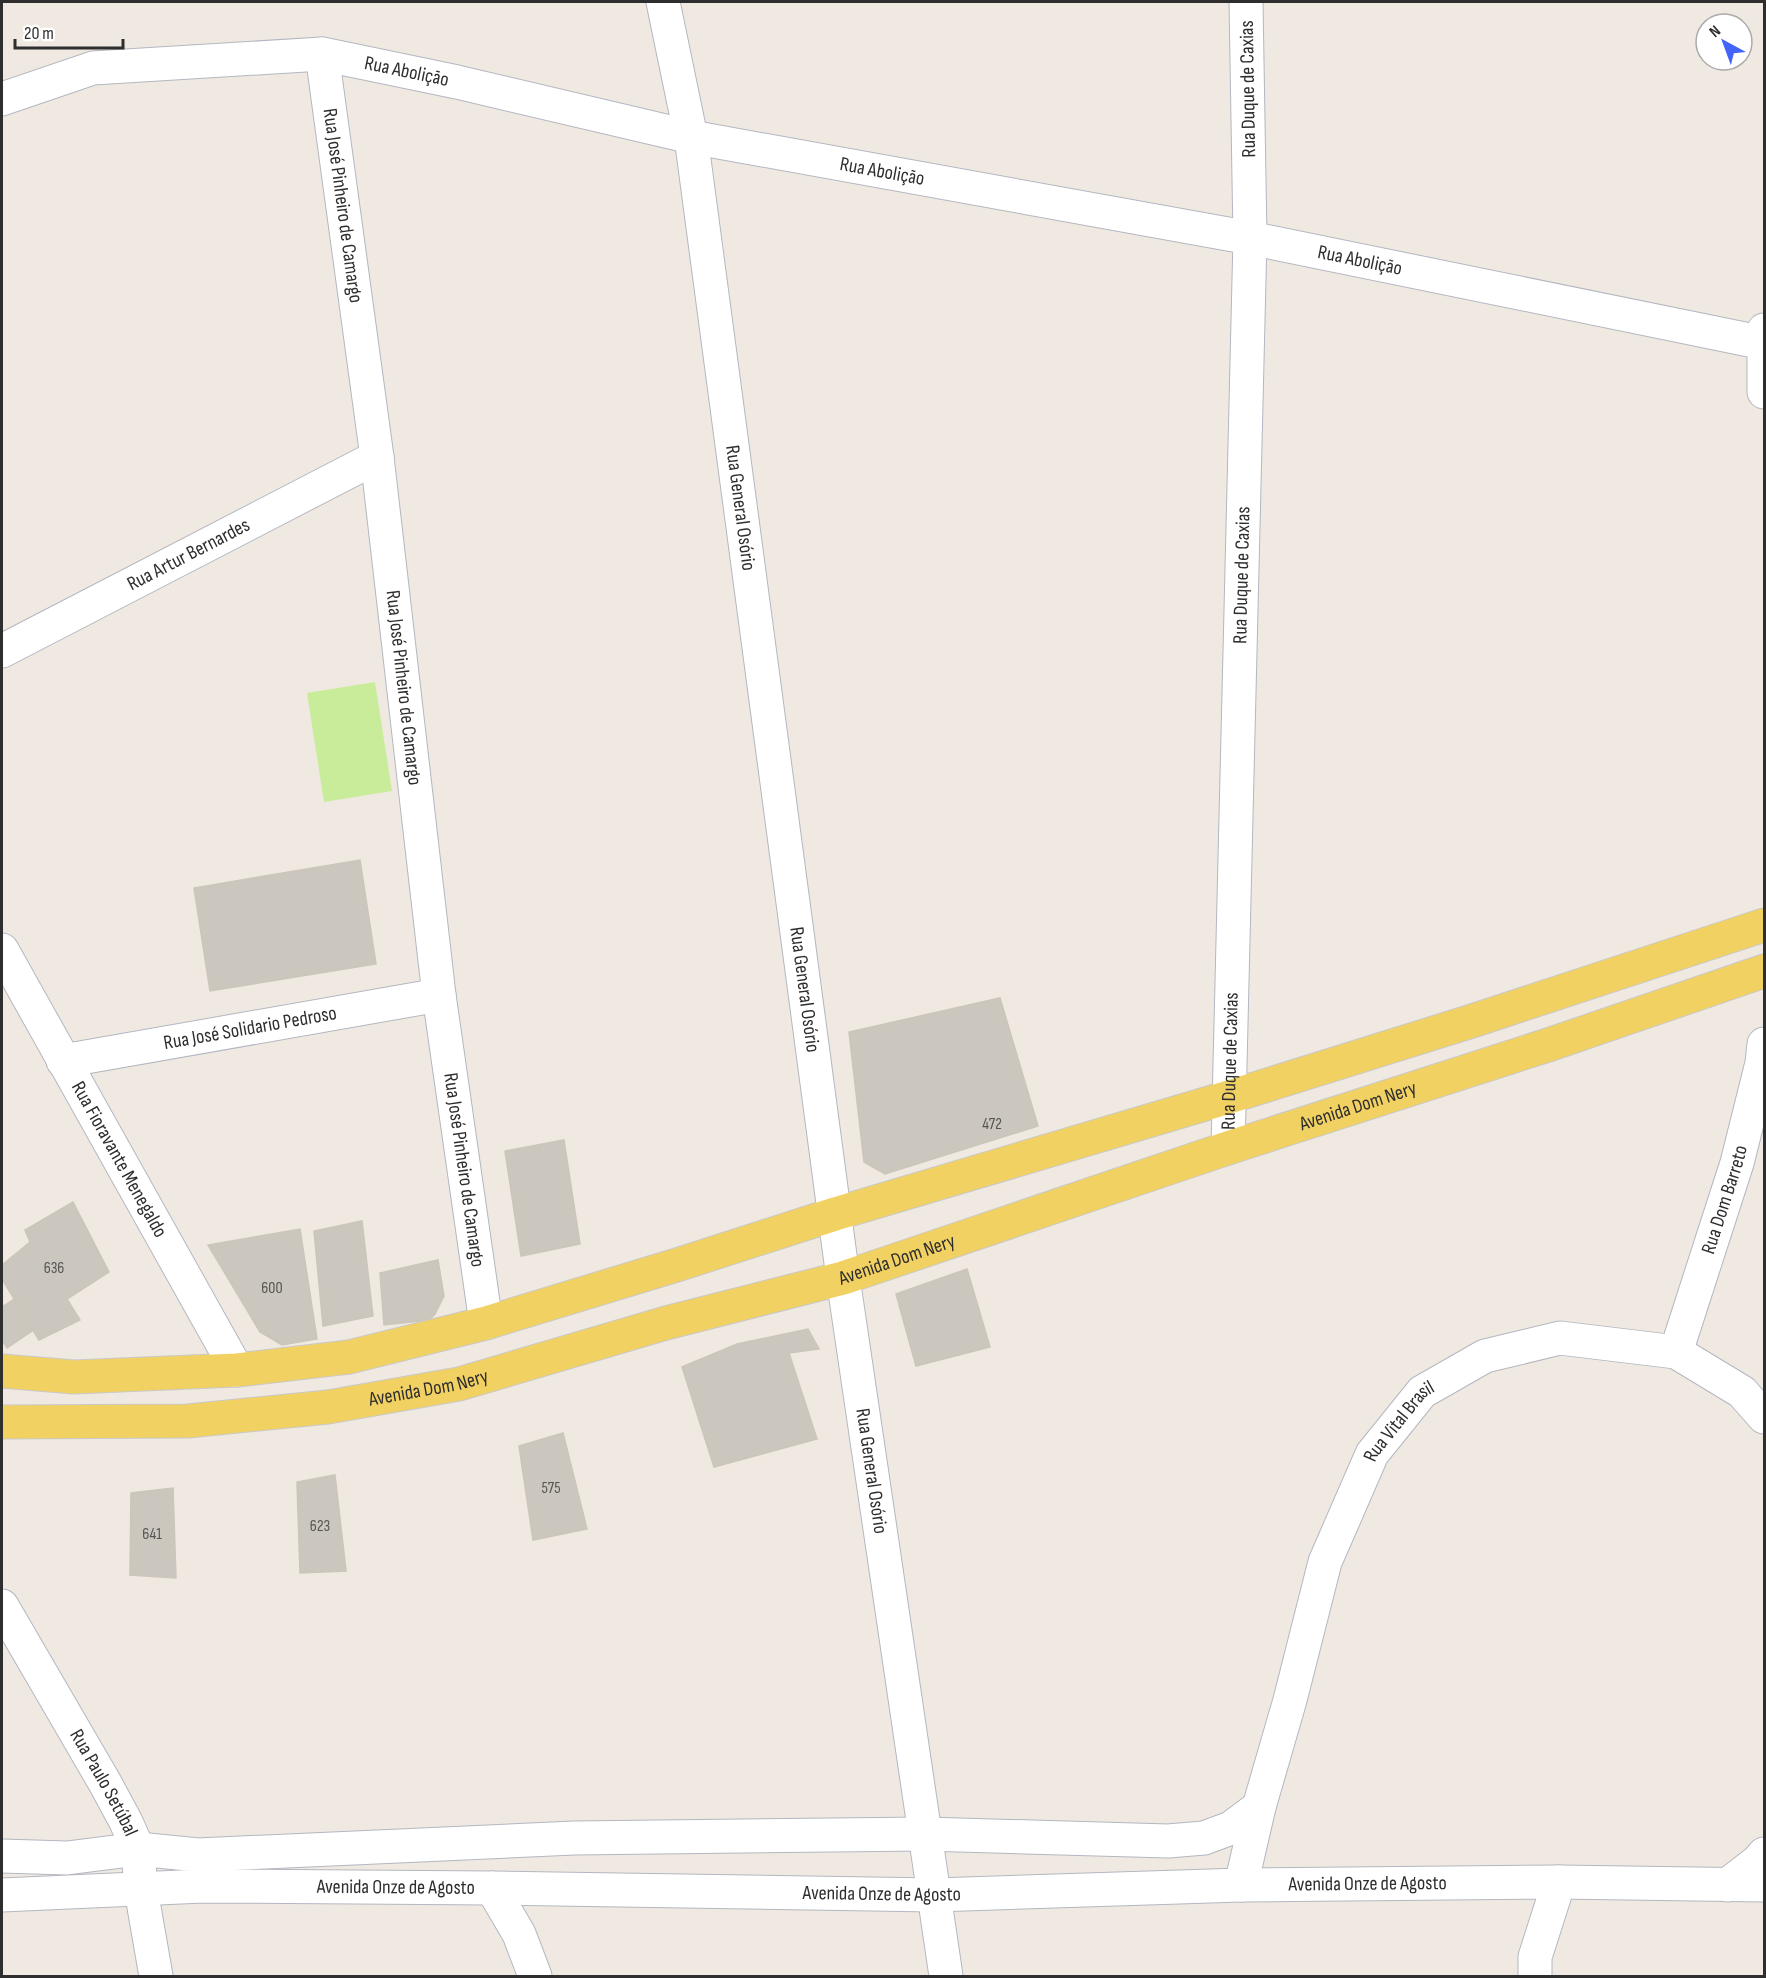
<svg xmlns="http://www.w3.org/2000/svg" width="1766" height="1978" font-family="'Sofia Sans Condensed',sans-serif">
  <rect width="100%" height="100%" fill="#efe9e1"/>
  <path fill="#c9ec9a" d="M 375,682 L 392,791 L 324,802 L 307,693 Z"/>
  <path fill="#cbc7bf" stroke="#cbc5ba" stroke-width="1.5" d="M 360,860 L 376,964 L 210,991 L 194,888 Z
    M 1000,998 L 1038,1126 L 885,1174 L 864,1162 L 849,1032 Z
    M 564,1140 L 580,1244 L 521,1256 L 505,1151 Z
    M 73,1202 L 109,1272 L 67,1299 L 80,1320 L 39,1340 L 2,1279 L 2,1265 L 30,1242 L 25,1230 Z
    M 362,1221 L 373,1316 L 323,1326 L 314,1231 Z
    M 300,1229 L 317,1339 L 282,1345 L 260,1332 L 208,1245 Z
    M 438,1260 L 444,1296 L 435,1314 L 429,1320 L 384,1325 L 380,1273 Z
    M 967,1269 L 990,1347 L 916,1366 L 896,1294 Z
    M 13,1300 L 32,1331 L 7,1348 L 2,1340 L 2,1307 Z
    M 808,1329 L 819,1349 L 789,1353 L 817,1439 L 714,1467 L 682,1367 L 737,1344 Z
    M 563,1433 L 587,1529 L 533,1540 L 519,1446 Z
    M 335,1475 L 346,1571 L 300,1573 L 297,1482 Z
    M 173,1488 L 176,1578 L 130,1575 L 131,1493 Z"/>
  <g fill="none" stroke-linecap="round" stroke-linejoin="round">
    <defs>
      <g id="minor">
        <path id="s1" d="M 663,2 L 691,137 L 843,1278 L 946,1976"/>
        <path id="s2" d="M 322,54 L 377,457 L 439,995 L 486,1323"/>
        <path id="s3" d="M 2,99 L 93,68 L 322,54 L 457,82 L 691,137 L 1250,238 L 1764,343"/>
        <path d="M 1764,330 L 1764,392"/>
        <path id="s4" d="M 2,651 L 377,457"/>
        <path id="s5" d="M 2,950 L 237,1370"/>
        <path id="s6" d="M 63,1061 L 439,995"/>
        <path id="s7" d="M 1228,1148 L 1250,238 L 1246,2"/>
        <path id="s8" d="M 1676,1352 L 1737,1163 L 1762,1063 L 1764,1044"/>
        <path id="s9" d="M 2,1606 L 105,1783 L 126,1822 L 138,1849 L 141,1890 L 156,1976"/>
        <path d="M 492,1888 L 519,1934 L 535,1976"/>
        <path d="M 1535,1976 L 1535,1957 L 1559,1882"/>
      </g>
      <g id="secondary">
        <path d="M 2,1856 L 67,1858 L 138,1849 L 198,1855 L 574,1838 L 925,1834 L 1168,1841 L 1204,1838 L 1231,1828 L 1259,1807"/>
        <path id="s10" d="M 1241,1885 L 1259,1807 L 1290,1700 L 1325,1562 L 1372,1454 L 1422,1392 L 1485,1356 L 1560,1338 L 1676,1352 L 1742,1392 L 1764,1417"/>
        <path d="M 1727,1885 L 1758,1861 L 1764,1854"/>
        <path id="s11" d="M 2,1895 L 203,1886 L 492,1888 L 934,1895 L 1241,1885 L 1559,1882 L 1764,1885"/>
      </g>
      <g id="primary">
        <path d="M 2,1371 L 74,1377 L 237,1370 L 349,1357 L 486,1323 L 680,1264 L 835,1214 L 1229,1097 L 1472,1021 L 1764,925"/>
        <path id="s12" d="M 2,1422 L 188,1421 L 328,1407 L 459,1384 L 666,1323 L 843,1278 L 1228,1148 L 1548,1045 L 1764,971"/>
      </g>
    </defs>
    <use href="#minor" stroke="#b4b7c1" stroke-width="35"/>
    <use href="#secondary" stroke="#b4b7c1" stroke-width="35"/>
    <use href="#primary" stroke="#c9c9c9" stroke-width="35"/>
    <use href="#minor" stroke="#fff" stroke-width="33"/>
    <use href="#secondary" stroke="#fff" stroke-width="33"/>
    <use href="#primary" stroke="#f2d163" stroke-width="33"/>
  </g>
  <g text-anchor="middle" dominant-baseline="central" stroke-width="4.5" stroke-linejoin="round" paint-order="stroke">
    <g font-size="16" fill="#555452">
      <text x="992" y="1124">472</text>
      <text x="54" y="1268">636</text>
      <text x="272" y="1288">600</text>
      <text x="551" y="1488">575</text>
      <text x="320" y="1526">623</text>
      <text x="152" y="1534">641</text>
    </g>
    <g font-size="20" fill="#2e2e2e" stroke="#fff">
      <text stroke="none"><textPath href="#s3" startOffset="412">Rua Abolição</textPath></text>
      <text transform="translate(1248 89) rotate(-91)">Rua Duque de Caxias</text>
      <text stroke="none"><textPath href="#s3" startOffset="898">Rua Abolição</textPath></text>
      <text stroke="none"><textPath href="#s2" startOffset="153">Rua José Pinheiro de Camargo</textPath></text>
      <text stroke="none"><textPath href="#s3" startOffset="1384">Rua Abolição</textPath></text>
      <text stroke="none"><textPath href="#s1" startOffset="512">Rua General Osório</textPath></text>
      <text stroke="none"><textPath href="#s4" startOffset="210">Rua Artur Bernardes</textPath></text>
      <text stroke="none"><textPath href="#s7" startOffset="573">Rua Duque de Caxias</textPath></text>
      <text stroke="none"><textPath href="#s2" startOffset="639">Rua José Pinheiro de Camargo</textPath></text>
      <text stroke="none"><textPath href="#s1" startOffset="998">Rua General Osório</textPath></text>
      <text stroke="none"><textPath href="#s6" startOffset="190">Rua José Solidario Pedroso</textPath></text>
      <text stroke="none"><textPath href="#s7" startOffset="87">Rua Duque de Caxias</textPath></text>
      <text stroke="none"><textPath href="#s12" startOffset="1401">Avenida Dom Nery</textPath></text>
      <text stroke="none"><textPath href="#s5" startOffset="240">Rua Fioravante Menegaldo</textPath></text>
      <text stroke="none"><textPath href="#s2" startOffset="1125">Rua José Pinheiro de Camargo</textPath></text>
      <text stroke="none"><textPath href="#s8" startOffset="160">Rua Dom Barreto</textPath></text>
      <text stroke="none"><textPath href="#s12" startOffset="915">Avenida Dom Nery</textPath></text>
      <text stroke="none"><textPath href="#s12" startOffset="429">Avenida Dom Nery</textPath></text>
      <text stroke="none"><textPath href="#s10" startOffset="494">Rua Vital Brasil</textPath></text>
      <text stroke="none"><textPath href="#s1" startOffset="1484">Rua General Osório</textPath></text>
      <text stroke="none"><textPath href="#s9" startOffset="204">Rua Paulo Setúbal</textPath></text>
      <text stroke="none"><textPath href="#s11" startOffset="1366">Avenida Onze de Agosto</textPath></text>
      <text stroke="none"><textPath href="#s11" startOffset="394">Avenida Onze de Agosto</textPath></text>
      <text stroke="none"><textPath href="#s11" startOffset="880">Avenida Onze de Agosto</textPath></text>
    </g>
  </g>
  <rect width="1766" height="1978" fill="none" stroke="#2e2e2e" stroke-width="6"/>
  <g transform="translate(1724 42) rotate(319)"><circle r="28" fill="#ffffff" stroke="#ababab" stroke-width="1.5"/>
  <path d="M0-4.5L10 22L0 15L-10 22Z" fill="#4264fb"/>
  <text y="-9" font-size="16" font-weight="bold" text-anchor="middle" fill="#2e2e2e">N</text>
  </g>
  <path d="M15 39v9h108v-9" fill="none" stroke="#2e2e2e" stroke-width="3"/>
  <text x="24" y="39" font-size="18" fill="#2e2e2e" stroke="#ffffff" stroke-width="4.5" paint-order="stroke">20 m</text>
</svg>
